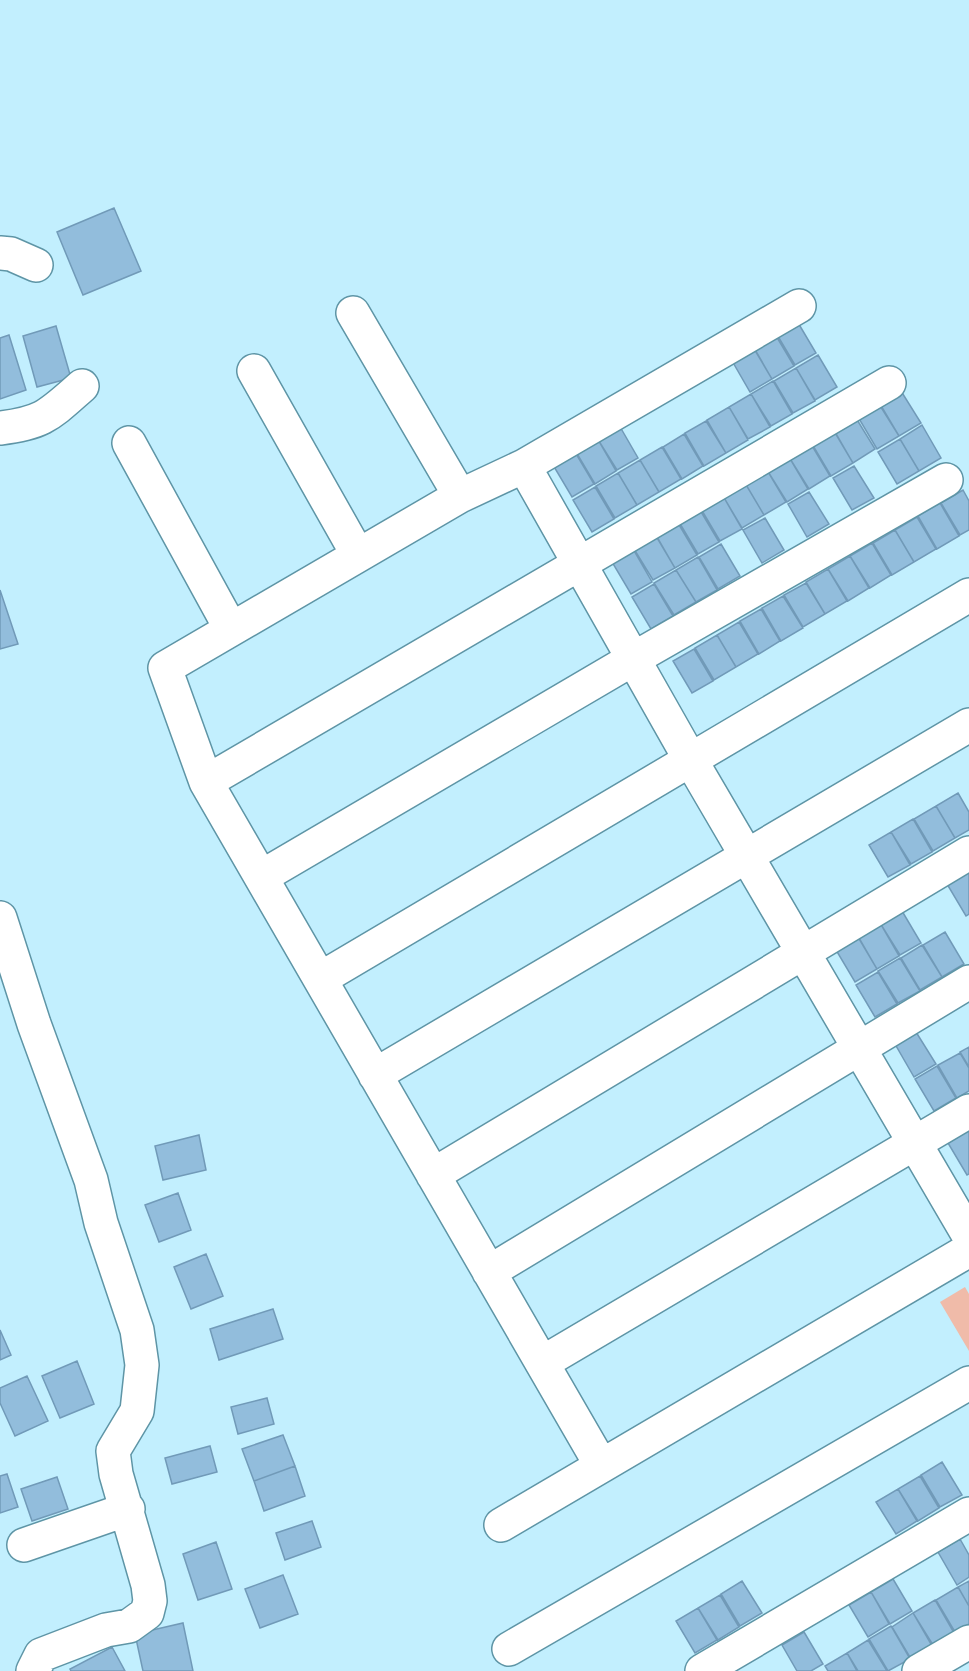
<svg xmlns="http://www.w3.org/2000/svg" width="969" height="1671" font-family="'Nunito Sans',sans-serif">
  <rect width="100%" height="100%" fill="#c2effe"/>
  <path fill="#f0bba9" d="M 965,1287 L 969,1294 L 969,1351 L 940,1302 Z"/>
  <path fill="#92bddc" stroke="#719ab8" stroke-width="1.5" d="M 114,208 L 141,271 L 83,295 L 57,232 Z
    M 797,321 L 816,353 L 795,365 L 776,333 Z
    M 56,326 L 71,378 L 37,387 L 23,336 Z
    M 775,334 L 794,366 L 772,379 L 753,346 Z
    M 9,335 L 26,390 L 0,399 L 0,338 Z
    M 753,347 L 772,379 L 750,392 L 731,359 Z
    M 818,355 L 837,387 L 815,400 L 796,368 Z
    M 796,368 L 815,401 L 793,413 L 774,381 Z
    M 773,381 L 792,414 L 771,426 L 751,394 Z
    M 901,391 L 921,423 L 899,436 L 880,404 Z
    M 751,394 L 770,427 L 748,439 L 729,407 Z
    M 879,404 L 899,436 L 877,449 L 858,417 Z
    M 729,407 L 748,440 L 726,453 L 707,420 Z
    M 856,418 L 875,449 L 853,463 L 834,430 Z
    M 706,421 L 726,453 L 704,466 L 685,433 Z
    M 619,425 L 638,458 L 617,470 L 597,438 Z
    M 922,425 L 941,458 L 919,471 L 900,439 Z
    M 834,431 L 853,463 L 831,476 L 812,444 Z
    M 684,434 L 703,466 L 682,479 L 663,447 Z
    M 597,438 L 616,471 L 595,484 L 576,452 Z
    M 900,439 L 919,471 L 897,484 L 878,452 Z
    M 811,444 L 830,476 L 809,489 L 789,457 Z
    M 662,447 L 681,479 L 659,492 L 640,460 Z
    M 575,452 L 594,484 L 572,497 L 553,465 Z
    M 789,457 L 808,489 L 787,502 L 767,470 Z
    M 640,460 L 659,492 L 637,505 L 618,473 Z
    M 854,466 L 874,498 L 852,510 L 833,478 Z
    M 767,470 L 786,502 L 764,515 L 745,483 Z
    M 618,473 L 637,505 L 615,518 L 596,486 Z
    M 745,483 L 764,515 L 742,528 L 723,496 Z
    M 595,487 L 614,519 L 592,532 L 573,500 Z
    M 963,490 L 969,501 L 969,530 L 960,535 L 941,503 Z
    M 809,492 L 829,524 L 807,537 L 788,504 Z
    M 723,496 L 742,529 L 720,541 L 701,509 Z
    M 940,503 L 959,536 L 937,549 L 918,516 Z
    M 700,510 L 719,542 L 698,554 L 679,522 Z
    M 917,517 L 936,549 L 914,562 L 895,530 Z
    M 765,518 L 784,550 L 762,563 L 743,530 Z
    M 678,523 L 697,555 L 675,568 L 656,535 Z
    M 895,530 L 914,562 L 892,575 L 873,543 Z
    M 656,536 L 675,568 L 653,580 L 634,549 Z
    M 872,543 L 891,575 L 870,588 L 850,556 Z
    M 721,544 L 740,576 L 718,589 L 699,557 Z
    M 633,549 L 652,582 L 631,594 L 612,562 Z
    M 850,556 L 869,588 L 848,601 L 828,569 Z
    M 698,557 L 717,590 L 696,602 L 676,570 Z
    M 828,569 L 847,601 L 825,614 L 806,582 Z
    M 676,570 L 696,602 L 674,615 L 654,583 Z
    M 806,583 L 825,614 L 803,627 L 784,595 Z
    M 654,584 L 673,616 L 651,629 L 632,597 Z
    M 0,590 L 18,644 L 0,649 Z
    M 783,596 L 803,628 L 781,641 L 762,608 Z
    M 761,609 L 780,641 L 759,654 L 740,621 Z
    M 739,622 L 758,654 L 736,667 L 717,635 Z
    M 717,635 L 736,667 L 714,680 L 695,648 Z
    M 694,649 L 713,681 L 692,693 L 673,661 Z
    M 958,793 L 969,812 L 969,830 L 955,838 L 936,806 Z
    M 936,806 L 955,838 L 933,851 L 914,819 Z
    M 913,819 L 932,852 L 911,864 L 891,832 Z
    M 891,832 L 910,865 L 888,877 L 869,845 Z
    M 969,871 L 969,914 L 966,916 L 947,884 Z
    M 902,911 L 921,943 L 900,955 L 880,923 Z
    M 880,923 L 899,956 L 877,969 L 858,936 Z
    M 945,932 L 964,964 L 942,977 L 923,945 Z
    M 858,937 L 877,969 L 855,982 L 836,950 Z
    M 922,945 L 942,977 L 920,990 L 901,958 Z
    M 900,958 L 920,991 L 898,1003 L 878,971 Z
    M 878,972 L 897,1004 L 875,1017 L 856,985 Z
    M 916,1032 L 936,1064 L 914,1077 L 895,1044 Z
    M 969,1047 L 969,1067 L 960,1052 Z
    M 960,1053 L 969,1068 L 969,1091 L 957,1098 L 938,1065 Z
    M 937,1066 L 956,1098 L 934,1111 L 915,1079 Z
    M 969,1130 L 969,1174 L 967,1175 L 948,1143 Z
    M 199,1135 L 206,1170 L 163,1180 L 155,1146 Z
    M 178,1193 L 191,1230 L 159,1242 L 145,1205 Z
    M 206,1254 L 223,1296 L 191,1309 L 174,1267 Z
    M 273,1309 L 283,1339 L 219,1360 L 210,1329 Z
    M 0,1330 L 11,1355 L 0,1360 Z
    M 77,1361 L 94,1404 L 60,1418 L 42,1376 Z
    M 27,1376 L 48,1421 L 15,1436 L 0,1403 L 0,1388 Z
    M 267,1398 L 274,1424 L 238,1434 L 231,1407 Z
    M 283,1435 L 295,1466 L 254,1481 L 242,1449 Z
    M 210,1446 L 217,1472 L 172,1484 L 165,1458 Z
    M 942,1462 L 962,1495 L 940,1507 L 921,1475 Z
    M 295,1466 L 305,1496 L 264,1511 L 254,1481 Z
    M 7,1474 L 18,1507 L 0,1513 L 0,1476 Z
    M 920,1476 L 939,1508 L 918,1521 L 898,1489 Z
    M 57,1477 L 68,1509 L 32,1521 L 21,1489 Z
    M 898,1489 L 917,1521 L 896,1534 L 876,1502 Z
    M 312,1521 L 321,1547 L 285,1560 L 276,1533 Z
    M 960,1539 L 969,1555 L 969,1577 L 957,1585 L 938,1552 Z
    M 216,1542 L 232,1589 L 198,1600 L 183,1554 Z
    M 283,1575 L 298,1614 L 260,1628 L 245,1589 Z
    M 893,1579 L 912,1611 L 890,1624 L 871,1592 Z
    M 742,1581 L 762,1613 L 740,1626 L 721,1594 Z
    M 969,1581 L 969,1606 L 958,1587 Z
    M 958,1587 L 969,1606 L 969,1624 L 955,1632 L 936,1600 Z
    M 871,1592 L 889,1624 L 868,1637 L 849,1605 Z
    M 720,1595 L 739,1627 L 718,1640 L 698,1608 Z
    M 935,1600 L 954,1633 L 933,1645 L 913,1613 Z
    M 698,1608 L 717,1640 L 695,1653 L 676,1621 Z
    M 913,1613 L 932,1646 L 911,1659 L 892,1627 Z
    M 183,1623 L 193,1671 L 143,1671 L 135,1634 Z
    M 891,1626 L 910,1659 L 888,1671 L 869,1639 Z
    M 804,1632 L 823,1664 L 811,1671 L 797,1671 L 782,1645 Z
    M 868,1640 L 887,1671 L 858,1671 L 847,1653 Z
    M 112,1647 L 125,1671 L 71,1671 L 70,1669 Z
    M 847,1653 L 857,1671 L 828,1671 L 825,1666 Z"/>
  <g fill="none" stroke-linecap="round" stroke-linejoin="round">
    <defs>
      <path id="street" d="M 0,253 L 11,254 L 36,265
        M 353,313 L 460,496
        M 254,371 L 358,555
        M 0,428 C 44,423 50,414 82,386
        M 129,443 L 231,629
        M 524,466 L 690,759 L 969,1236
        M 206,782 L 889,383
        M 261,877 L 633,659 L 946,480
        M 0,918 L 34,1024 L 91,1180 L 101,1223 L 137,1330 L 142,1365 L 137,1411 L 113,1451 L 116,1474 L 148,1585 L 150,1601 L 147,1613 L 129,1626 L 106,1630 L 41,1655 L 33,1671
        M 320,979 L 969,595
        M 375,1075 L 969,725
        M 433,1175 L 969,853
        M 489,1272 L 969,982
        M 542,1363 L 969,1111
        M 601,1465 L 206,782 L 165,668 L 460,496 L 524,466 L 799,306
        M 501,1525 L 969,1250
        M 24,1545 L 128,1509
        M 509,1649 L 969,1383
        M 702,1671 L 969,1514
        M 919,1671 L 969,1642"/>
    </defs>
    <use href="#street" stroke="#5e95a6" stroke-width="36"/>
    <use href="#street" stroke="#fff" stroke-width="33"/>
  </g>
</svg>
